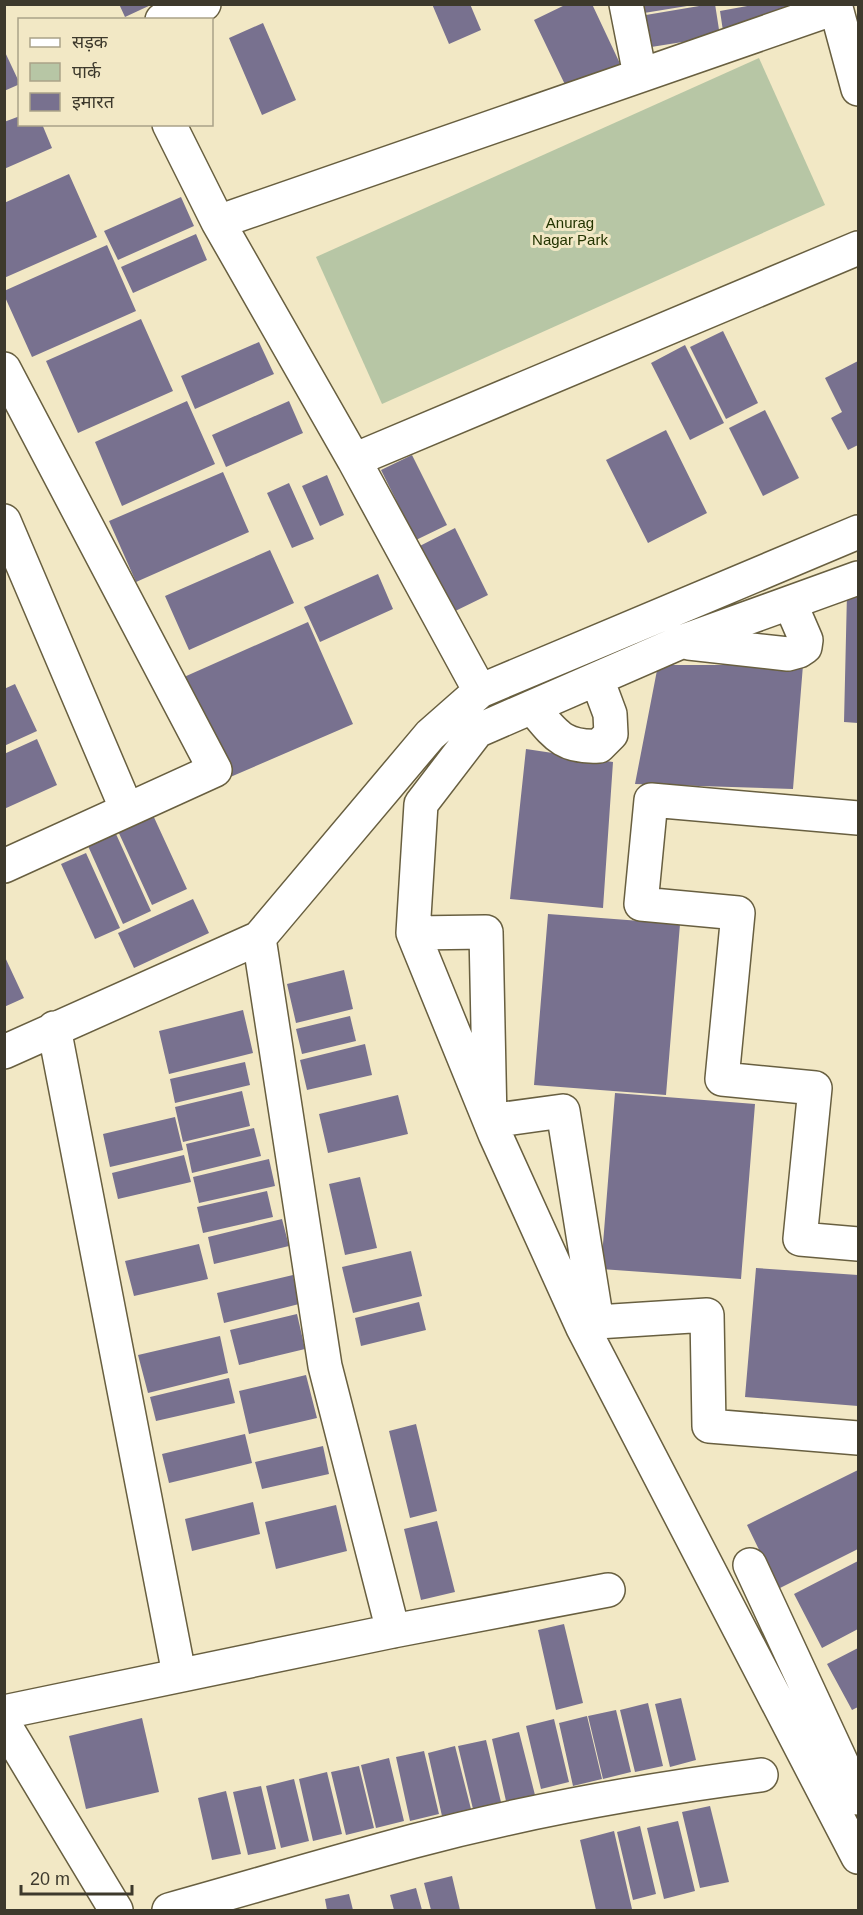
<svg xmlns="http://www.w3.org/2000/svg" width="863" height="1915" font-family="Arial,'Noto Sans Devanagari',sans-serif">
  <rect width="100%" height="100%" fill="#f2e8c5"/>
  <path fill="#b7c6a5" d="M 759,58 L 825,205 L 382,404 L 316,257 Z"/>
  <path fill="#78718f" d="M 119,4 L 153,4 L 125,17 Z
    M 432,4 L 470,4 L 481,30 L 449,44 Z
    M 567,4 L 592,4 L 623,70 L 570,95 L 534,20 Z
    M 643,4 L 687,4 L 687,6 L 644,13 Z
    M 711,4 L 715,4 L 720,36 L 645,48 L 640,16 Z
    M 758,4 L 792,4 L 794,20 L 723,31 L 720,11 Z
    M 263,23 L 296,100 L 262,115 L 229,38 Z
    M 4,50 L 20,84 L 4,91 Z
    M 20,116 L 20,124 L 42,124 L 52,148 L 4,169 L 4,122 Z
    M 69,174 L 97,237 L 4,278 L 4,203 Z
    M 181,197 L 194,226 L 118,260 L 104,231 Z
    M 196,234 L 207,260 L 133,293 L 121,267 Z
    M 107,245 L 136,311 L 32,357 L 4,295 L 4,291 Z
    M 141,319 L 173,391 L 78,433 L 46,361 Z
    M 723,331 L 758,403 L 726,419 L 690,347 Z
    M 259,342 L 274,374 L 195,409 L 181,376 Z
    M 685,345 L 724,423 L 690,440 L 651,363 Z
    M 858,361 L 858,445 L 848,450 L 831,418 L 842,412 L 825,378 Z
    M 187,401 L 215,464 L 122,506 L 95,442 Z
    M 289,401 L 303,433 L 226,467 L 212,435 Z
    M 765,410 L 799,478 L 763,496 L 729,428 Z
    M 666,430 L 707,513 L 648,543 L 606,460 Z
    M 412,455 L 447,525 L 416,540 L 381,470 Z
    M 223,472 L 249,532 L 136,582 L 109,521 Z
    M 327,475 L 344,515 L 320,526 L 302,486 Z
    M 289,483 L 314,539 L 292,548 L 267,493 Z
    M 455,528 L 488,595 L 443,617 L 410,551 Z
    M 270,550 L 294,603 L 189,650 L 165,596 Z
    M 378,574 L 393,609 L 320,642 L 304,607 Z
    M 847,593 L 858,594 L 858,723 L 844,722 Z
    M 308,622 L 353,724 L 228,778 L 184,677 Z
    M 658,665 L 803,665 L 793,789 L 635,784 Z
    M 15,684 L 37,731 L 4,746 L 4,689 Z
    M 37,739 L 57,785 L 4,809 L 4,754 Z
    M 526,749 L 613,762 L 603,908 L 510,899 Z
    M 152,813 L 187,889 L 152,905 L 117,829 Z
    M 116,834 L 151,911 L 123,924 L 88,846 Z
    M 86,853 L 120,928 L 95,939 L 61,864 Z
    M 193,899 L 209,933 L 134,968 L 118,933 Z
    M 548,914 L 680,924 L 666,1095 L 534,1085 Z
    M 4,955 L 24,998 L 4,1007 Z
    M 344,970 L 353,1009 L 296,1023 L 287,984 Z
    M 243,1010 L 253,1053 L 169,1074 L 159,1031 Z
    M 350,1016 L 356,1041 L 302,1054 L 296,1029 Z
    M 365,1044 L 372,1075 L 307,1090 L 300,1060 Z
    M 245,1062 L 250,1085 L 175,1103 L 170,1079 Z
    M 242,1091 L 250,1126 L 183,1142 L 175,1107 Z
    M 615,1093 L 755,1104 L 741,1279 L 601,1269 Z
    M 398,1095 L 408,1134 L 328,1153 L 319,1114 Z
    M 175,1117 L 183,1150 L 110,1167 L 103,1134 Z
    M 254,1128 L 261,1156 L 192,1173 L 186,1144 Z
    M 184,1155 L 191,1182 L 118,1199 L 112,1173 Z
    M 269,1159 L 275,1186 L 199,1203 L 193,1177 Z
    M 360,1177 L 377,1248 L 345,1255 L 329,1184 Z
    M 267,1191 L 273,1217 L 203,1233 L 197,1207 Z
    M 282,1219 L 289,1246 L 214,1264 L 208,1237 Z
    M 199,1244 L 208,1279 L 134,1296 L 125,1261 Z
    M 411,1251 L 422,1296 L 353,1313 L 342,1267 Z
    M 756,1268 L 858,1275 L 858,1406 L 745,1397 Z
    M 293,1275 L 299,1304 L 224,1323 L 217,1293 Z
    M 419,1302 L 426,1330 L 361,1346 L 355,1318 Z
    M 297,1314 L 305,1349 L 239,1365 L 230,1330 Z
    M 220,1336 L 228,1373 L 148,1393 L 138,1355 Z
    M 306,1375 L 317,1418 L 249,1434 L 239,1391 Z
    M 229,1378 L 235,1403 L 156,1421 L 150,1397 Z
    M 416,1424 L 437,1511 L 410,1518 L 389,1431 Z
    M 245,1434 L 252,1463 L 169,1483 L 162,1454 Z
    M 323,1446 L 329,1474 L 262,1489 L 255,1462 Z
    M 858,1470 L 858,1549 L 778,1589 L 747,1525 Z
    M 253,1502 L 260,1534 L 192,1551 L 185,1519 Z
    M 336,1505 L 347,1551 L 276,1569 L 265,1522 Z
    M 437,1521 L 455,1592 L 421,1600 L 404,1529 Z
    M 858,1561 L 858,1629 L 822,1648 L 794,1594 Z
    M 564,1624 L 583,1703 L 556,1710 L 538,1630 Z
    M 858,1648 L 858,1707 L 852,1710 L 827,1664 Z
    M 681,1698 L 696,1760 L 670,1767 L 655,1704 Z
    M 648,1703 L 663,1766 L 635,1772 L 620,1710 Z
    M 616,1710 L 631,1772 L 603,1779 L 588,1716 Z
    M 587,1716 L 602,1779 L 573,1786 L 559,1723 Z
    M 142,1718 L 159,1792 L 86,1809 L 69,1736 Z
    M 554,1719 L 569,1782 L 541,1789 L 526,1726 Z
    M 519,1732 L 535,1795 L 506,1801 L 492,1739 Z
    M 486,1740 L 501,1802 L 473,1809 L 458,1746 Z
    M 455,1746 L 471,1809 L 442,1816 L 428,1753 Z
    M 424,1751 L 439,1814 L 410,1821 L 396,1757 Z
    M 389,1758 L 404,1821 L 376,1828 L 361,1765 Z
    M 359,1766 L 374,1828 L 346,1835 L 331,1772 Z
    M 327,1772 L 342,1834 L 313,1841 L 299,1779 Z
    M 294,1779 L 309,1841 L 281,1848 L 266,1786 Z
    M 261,1786 L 276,1849 L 248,1855 L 233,1792 Z
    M 226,1791 L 241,1854 L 212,1860 L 198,1798 Z
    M 710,1806 L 729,1882 L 700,1888 L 682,1812 Z
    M 678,1821 L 695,1891 L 664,1899 L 647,1828 Z
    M 640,1826 L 656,1894 L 633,1900 L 617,1832 Z
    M 614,1831 L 632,1909 L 596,1910 L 580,1840 Z
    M 452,1876 L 460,1910 L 431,1910 L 424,1883 Z
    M 416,1888 L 422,1910 L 394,1910 L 390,1895 Z
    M 349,1894 L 353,1910 L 327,1910 L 325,1899 Z"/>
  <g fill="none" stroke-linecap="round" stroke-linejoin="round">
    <defs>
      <path id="minor" d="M 626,4 L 640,75
        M 835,4 L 858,89
        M 162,20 L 204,4
        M 169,124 L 218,222 L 835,8
        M 218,222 L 354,460
        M 4,369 L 215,770 L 4,866
        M 4,521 L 127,810
        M 858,578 L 681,642 L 477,731 L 421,804 L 413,933 L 495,1134 L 583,1328 L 858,1857
        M 689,643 L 788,654 L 799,651 L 805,647 L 806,640 L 790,603
        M 480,691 L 354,460 L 858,248
        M 532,707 C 555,734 562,748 599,746 L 611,734 L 610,714 L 597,679
        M 858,818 L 651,800 L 641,904 L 738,913 L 722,1079 L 815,1088 L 800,1239 L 858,1244
        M 413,933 L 486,932 L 490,1121 L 563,1111 L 597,1322 L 707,1315 L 709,1426 L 858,1438
        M 259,938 L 325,1366 L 393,1631
        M 54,1028 L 179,1674
        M 4,1052 L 259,938 L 430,735 L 480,691 L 858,532
        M 750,1565 L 858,1798
        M 4,1712 L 393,1631 L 608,1590
        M 4,1724 L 116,1910
        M 169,1910 C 251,1887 332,1863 414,1841 C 527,1811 644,1790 761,1775"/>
    </defs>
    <use href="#minor" stroke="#685f40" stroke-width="36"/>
    <use href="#minor" stroke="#fff" stroke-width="33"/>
  </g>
  <g text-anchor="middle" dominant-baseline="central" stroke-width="6" stroke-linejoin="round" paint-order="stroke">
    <g font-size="15" fill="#233401" stroke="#f2e8c5">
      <text x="570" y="222">Anurag<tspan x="570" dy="17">Nagar Park</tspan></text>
    </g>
  </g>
  <rect width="863" height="1915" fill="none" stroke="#3d392c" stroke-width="12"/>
  <rect x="18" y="18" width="195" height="108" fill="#f2e8c5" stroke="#aaa288" stroke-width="1.5"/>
  <rect x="30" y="38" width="30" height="9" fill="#ffffff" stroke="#aaa288" stroke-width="1.5"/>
  <text x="72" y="48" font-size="18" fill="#3d392c">सड़क</text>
  <rect x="30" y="63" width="30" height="18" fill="#b7c6a5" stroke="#aaa288" stroke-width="1.5"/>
  <text x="72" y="78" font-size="18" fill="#3d392c">पार्क</text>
  <rect x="30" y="93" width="30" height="18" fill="#78718f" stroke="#aaa288" stroke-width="1.5"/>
  <text x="72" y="108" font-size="18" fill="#3d392c">इमारत</text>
  <path d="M21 1885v9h111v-9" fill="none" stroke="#3d392c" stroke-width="3"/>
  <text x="30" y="1885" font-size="18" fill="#3d392c" stroke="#f2e8c5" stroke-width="4.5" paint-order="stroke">20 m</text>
</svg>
